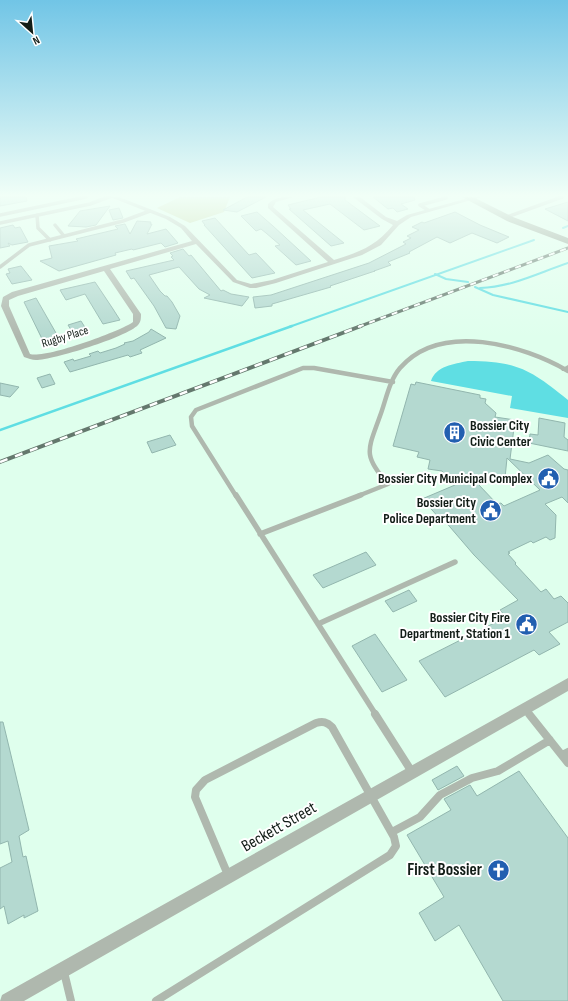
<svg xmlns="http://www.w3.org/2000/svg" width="568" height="1001" font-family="'Sofia Sans Condensed',sans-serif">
  <rect width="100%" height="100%" fill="#dfffed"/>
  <path fill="#c0d296" d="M 180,197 L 230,197 L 224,212 L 190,223 L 157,208 Z"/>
  <path fill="#5fdee3" d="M 468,361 C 517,361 531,370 568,400 L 568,418 L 510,408 L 512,396 L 431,381 C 436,366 454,364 468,361 Z"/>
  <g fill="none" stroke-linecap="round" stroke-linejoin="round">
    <path stroke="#5fdee3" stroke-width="2" d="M 563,228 L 568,226
      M 435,274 L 446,279 L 468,282
      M 475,287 L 493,295 L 568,312
      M 480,288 C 512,287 538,273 568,263
      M 289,327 L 534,240"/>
    <path stroke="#5fdee3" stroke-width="2.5" d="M 0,430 L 292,326"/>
  </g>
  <path fill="#b4d9d0" stroke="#92b6ae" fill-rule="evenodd" d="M 0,197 L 26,197 L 27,201 L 0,206 Z
    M 247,197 L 266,197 L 237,212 L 223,210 Z
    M 321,197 L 345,197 L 345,200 L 380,226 L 364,230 L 330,204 L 303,210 L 344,243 L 331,246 L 289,209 L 291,209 L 288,205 Z
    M 373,197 L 414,197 L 415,200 L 401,204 L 408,209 L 397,212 L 393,208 L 388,209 Z
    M 568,202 L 568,221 L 545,209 Z
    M 110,206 L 96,225 L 86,227 L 68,226 L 80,211 Z
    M 119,208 L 123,218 L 113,220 L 109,210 Z
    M 257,212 L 273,226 L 311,261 L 296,265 L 275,246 L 280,245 L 266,233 L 261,229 L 256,231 L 241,216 Z
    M 455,212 L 480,225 L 509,237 L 497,243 L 472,233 L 450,243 L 437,237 L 409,252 L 410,253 L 388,262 L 391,265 L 374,271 L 375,271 L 330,286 L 331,287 L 272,304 L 272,306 L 255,308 L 253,297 L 271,295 L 369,263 L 406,244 L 403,242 L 411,238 L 407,236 L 419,230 L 412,227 L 422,222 L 424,223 Z
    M 215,218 L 249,255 L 256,253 L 275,273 L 252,278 L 204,225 L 205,225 L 202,221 Z
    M 137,221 L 151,222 L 150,224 L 152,224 L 147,234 L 166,229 L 178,243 L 165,247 L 161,243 L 133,250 L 132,249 L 115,253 L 116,255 L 59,271 L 40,261 L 52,258 L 49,246 L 78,241 L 76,239 L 118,229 L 115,226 L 125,224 L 130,234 Z
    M 13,225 L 15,228 L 20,227 L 28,242 L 12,245 L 8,243 L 10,246 L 0,248 L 0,228 Z
    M 183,249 L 189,256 L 191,255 L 221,291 L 223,290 L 231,294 L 249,297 L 242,306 L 204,298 L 210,295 L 199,289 L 179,267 L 149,275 L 160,291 L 165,296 L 167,296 L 172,302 L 180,316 L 176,329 L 166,328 L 154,306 L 134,278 L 131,279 L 126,271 L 174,260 L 171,257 L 173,256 L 170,253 Z
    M 21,266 L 32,280 L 12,284 L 6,274 L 10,273 L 8,269 Z
    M 95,282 L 113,309 L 120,320 L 103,324 L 85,294 L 66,300 L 60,290 Z
    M 36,298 L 60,340 L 45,345 L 24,302 Z
    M 81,321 L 86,329 L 83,329 L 85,332 L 75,336 L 68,325 Z
    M 151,329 L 166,338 L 140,350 L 142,353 L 130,357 L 128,355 L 70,372 L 64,362 L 73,359 L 74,361 L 91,356 L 89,354 L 98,351 L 100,353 L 116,348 L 125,344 L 124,343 L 133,341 L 149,332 Z
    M 50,374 L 55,384 L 42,388 L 37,378 Z
    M 416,382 L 480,395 L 480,398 L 486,399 L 485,403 L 496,413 L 495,417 L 515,420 L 510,459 L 529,463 L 548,455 L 564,469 L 568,470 L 568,503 L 562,497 L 545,504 L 556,515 L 555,538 L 550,540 L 546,537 L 533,543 L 531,541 L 508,552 L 510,553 L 508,554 L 516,563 L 515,564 L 541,592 L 546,589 L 554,599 L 561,596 L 568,603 L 568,622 L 549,632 L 560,644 L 539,655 L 534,650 L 445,697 L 419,661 L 506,617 L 500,610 L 518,600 L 474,555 L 444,520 L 442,521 L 422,499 L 455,485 L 442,471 L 428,469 L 430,460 L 417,457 L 419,452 L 393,446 L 411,384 L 415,385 ZM 507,458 L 540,490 L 504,506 L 501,503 L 497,504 L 479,485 L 499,477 L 505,478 Z
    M 0,383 L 19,387 L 10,397 L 0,395 Z
    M 539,418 L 565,423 L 564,437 L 568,440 L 568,451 L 529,443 L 530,434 L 538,435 Z
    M 170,435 L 176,445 L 152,453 L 147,442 Z
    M 366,552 L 376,565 L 323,588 L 313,575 Z
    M 409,590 L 417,601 L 393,612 L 385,601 Z
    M 375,634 L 407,680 L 382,692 L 352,646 Z
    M 0,722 L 3,722 L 29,830 L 19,836 L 23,857 L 26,856 L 38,911 L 24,918 L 24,915 L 8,924 L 4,906 L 0,909 L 0,868 L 12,862 L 8,841 L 0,844 Z
    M 457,766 L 464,776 L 438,790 L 432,780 Z
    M 519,771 L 568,838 L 568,1001 L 503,1001 L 459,925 L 435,941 L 419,913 L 444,897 L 407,835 L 451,810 L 444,799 L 470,785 L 477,796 Z"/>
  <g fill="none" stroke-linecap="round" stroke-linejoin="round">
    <path stroke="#afb8ae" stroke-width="3.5" d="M 428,210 L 420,205 L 446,198
      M 0,215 L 86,197
      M 37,215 L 38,228 L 50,240
      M 507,217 L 562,197
      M 0,223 L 90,204 L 109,197
      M 55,225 L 64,236
      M 0,267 L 29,245 L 123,221 L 150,211"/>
    <path stroke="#afb8ae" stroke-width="4.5" d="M 236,496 L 192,426 L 191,417 L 196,410 L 303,368 L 314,368 L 393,382
      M 358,496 L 388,484 C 362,455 368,450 380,416 C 386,400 389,381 400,368 C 441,321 523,345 568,371"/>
    <path stroke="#afb8ae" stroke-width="5.5" d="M 236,495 L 376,715
      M 260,534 L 361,495
      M 318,624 L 455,562
      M 525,709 L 530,715"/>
    <path stroke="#afb8ae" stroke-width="8" d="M 375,714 L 412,772
      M 529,714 L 568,763
      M 562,755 L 568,752
      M 392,832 L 420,817 L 440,795 L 472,778 L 498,771 L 550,740
      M 64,972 L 71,1001
      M 156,1001 L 390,855 L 396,846 L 394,837 L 332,727 C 327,722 323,721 316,723 L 205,780 L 196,790 L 195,797 L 228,875"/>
    <path fill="#afb8ae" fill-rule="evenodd" d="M 110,197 L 119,197 L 170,217 L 185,226 L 237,280 L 251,284 L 272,280 L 328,262 L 268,208 L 268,204 C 274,197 284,197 293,197 L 276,202 L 273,207 L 334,260 C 360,252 376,246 393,225 L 382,219 L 353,197 L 360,197 L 386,217 L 397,221 L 407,215 L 472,197 L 482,197 L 411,217 L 399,225 L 381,245 L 362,255 L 276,283 L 256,288 L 250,288 L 233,282 L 196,244 L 110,269 L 141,314 C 141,318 141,322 138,325 C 127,337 53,360 36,360 C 32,360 28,358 24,357 L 1,306 L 3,297 L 12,292 L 192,241 L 181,228 L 166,219 ZM 104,271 L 133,314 L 133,322 C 119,332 44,359 30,354 L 9,306 L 9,300 L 18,296 Z
      M 568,365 L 568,371 L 562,371 L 561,369 Z
      M 568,678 L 568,691 L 24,1001 L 0,1001 L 2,995 Z"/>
    <path fill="#8d9a8b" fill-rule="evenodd" d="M 462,197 L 473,197 L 513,217 L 568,238 L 568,244 L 507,221 Z"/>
    <defs>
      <path id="rail-far1" d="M 358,327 L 568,248"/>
      <path id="rail" d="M 0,462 L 361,326"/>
    </defs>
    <use href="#rail-far1" stroke="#64786d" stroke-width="3"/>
    <use href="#rail" stroke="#64786d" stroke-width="4"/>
    <use href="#rail-far1" stroke="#fff" stroke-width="2" stroke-dasharray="6" stroke-linecap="butt"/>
    <use href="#rail" stroke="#fff" stroke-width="2.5" stroke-dasharray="8" stroke-linecap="butt"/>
  </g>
  <linearGradient id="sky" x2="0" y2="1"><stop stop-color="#71c5e6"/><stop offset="0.58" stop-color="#f1fff7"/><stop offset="1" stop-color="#f1fff7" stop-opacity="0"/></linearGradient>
  <rect width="568" height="337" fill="url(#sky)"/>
  <defs>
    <symbol id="building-disc" viewBox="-11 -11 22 22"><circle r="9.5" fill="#225fb0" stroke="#fff"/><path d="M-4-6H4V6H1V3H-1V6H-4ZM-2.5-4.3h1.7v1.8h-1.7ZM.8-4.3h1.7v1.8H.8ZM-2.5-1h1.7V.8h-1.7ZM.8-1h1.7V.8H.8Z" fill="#fff"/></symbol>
    <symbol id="civic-disc" viewBox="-11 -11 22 22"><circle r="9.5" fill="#225fb0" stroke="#fff"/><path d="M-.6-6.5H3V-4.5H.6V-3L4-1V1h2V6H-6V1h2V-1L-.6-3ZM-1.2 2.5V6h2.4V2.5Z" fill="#fff"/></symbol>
    <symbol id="church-disc" viewBox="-11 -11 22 22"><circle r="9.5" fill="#225fb0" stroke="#fff"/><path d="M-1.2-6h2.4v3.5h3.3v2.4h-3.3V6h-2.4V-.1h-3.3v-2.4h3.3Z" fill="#fff"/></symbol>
  </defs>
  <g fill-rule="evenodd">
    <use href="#building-disc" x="442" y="420" width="25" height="25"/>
    <use href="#civic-disc" x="536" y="466" width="25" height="25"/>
    <use href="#civic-disc" x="478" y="498" width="25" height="25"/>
    <use href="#civic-disc" x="514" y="612" width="25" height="25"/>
    <use href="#church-disc" x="486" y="858" width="25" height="25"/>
  </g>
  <g text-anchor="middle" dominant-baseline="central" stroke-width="4" stroke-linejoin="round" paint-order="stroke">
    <g font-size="12" fill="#121d17" stroke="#fff">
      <text transform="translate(65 337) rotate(-17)">Rugby Place</text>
    </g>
    <g font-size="14" font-weight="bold" fill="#121d17" stroke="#fff" text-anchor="end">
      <text x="470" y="425" text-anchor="start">Bossier City<tspan x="470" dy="16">Civic Center</tspan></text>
      <text x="532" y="478">Bossier City Municipal Complex</text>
      <text x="476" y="502">Bossier City<tspan x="476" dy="16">Police Department</tspan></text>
      <text x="510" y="617">Bossier City Fire<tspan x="510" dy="16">Department, Station 1</tspan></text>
    </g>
    <g font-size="17" fill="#121d17" stroke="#fff">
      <text transform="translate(279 827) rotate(-30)">Beckett Street</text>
    </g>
    <g font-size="17" font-weight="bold" fill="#121d17" stroke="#fff" text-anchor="end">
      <text x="482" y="870">First Bossier</text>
    </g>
  </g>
  <g transform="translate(32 32) rotate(153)" stroke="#ffffff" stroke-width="3" paint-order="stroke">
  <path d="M0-3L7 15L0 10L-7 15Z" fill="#121d17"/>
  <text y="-6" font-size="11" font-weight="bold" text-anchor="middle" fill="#121d17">N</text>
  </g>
</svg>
